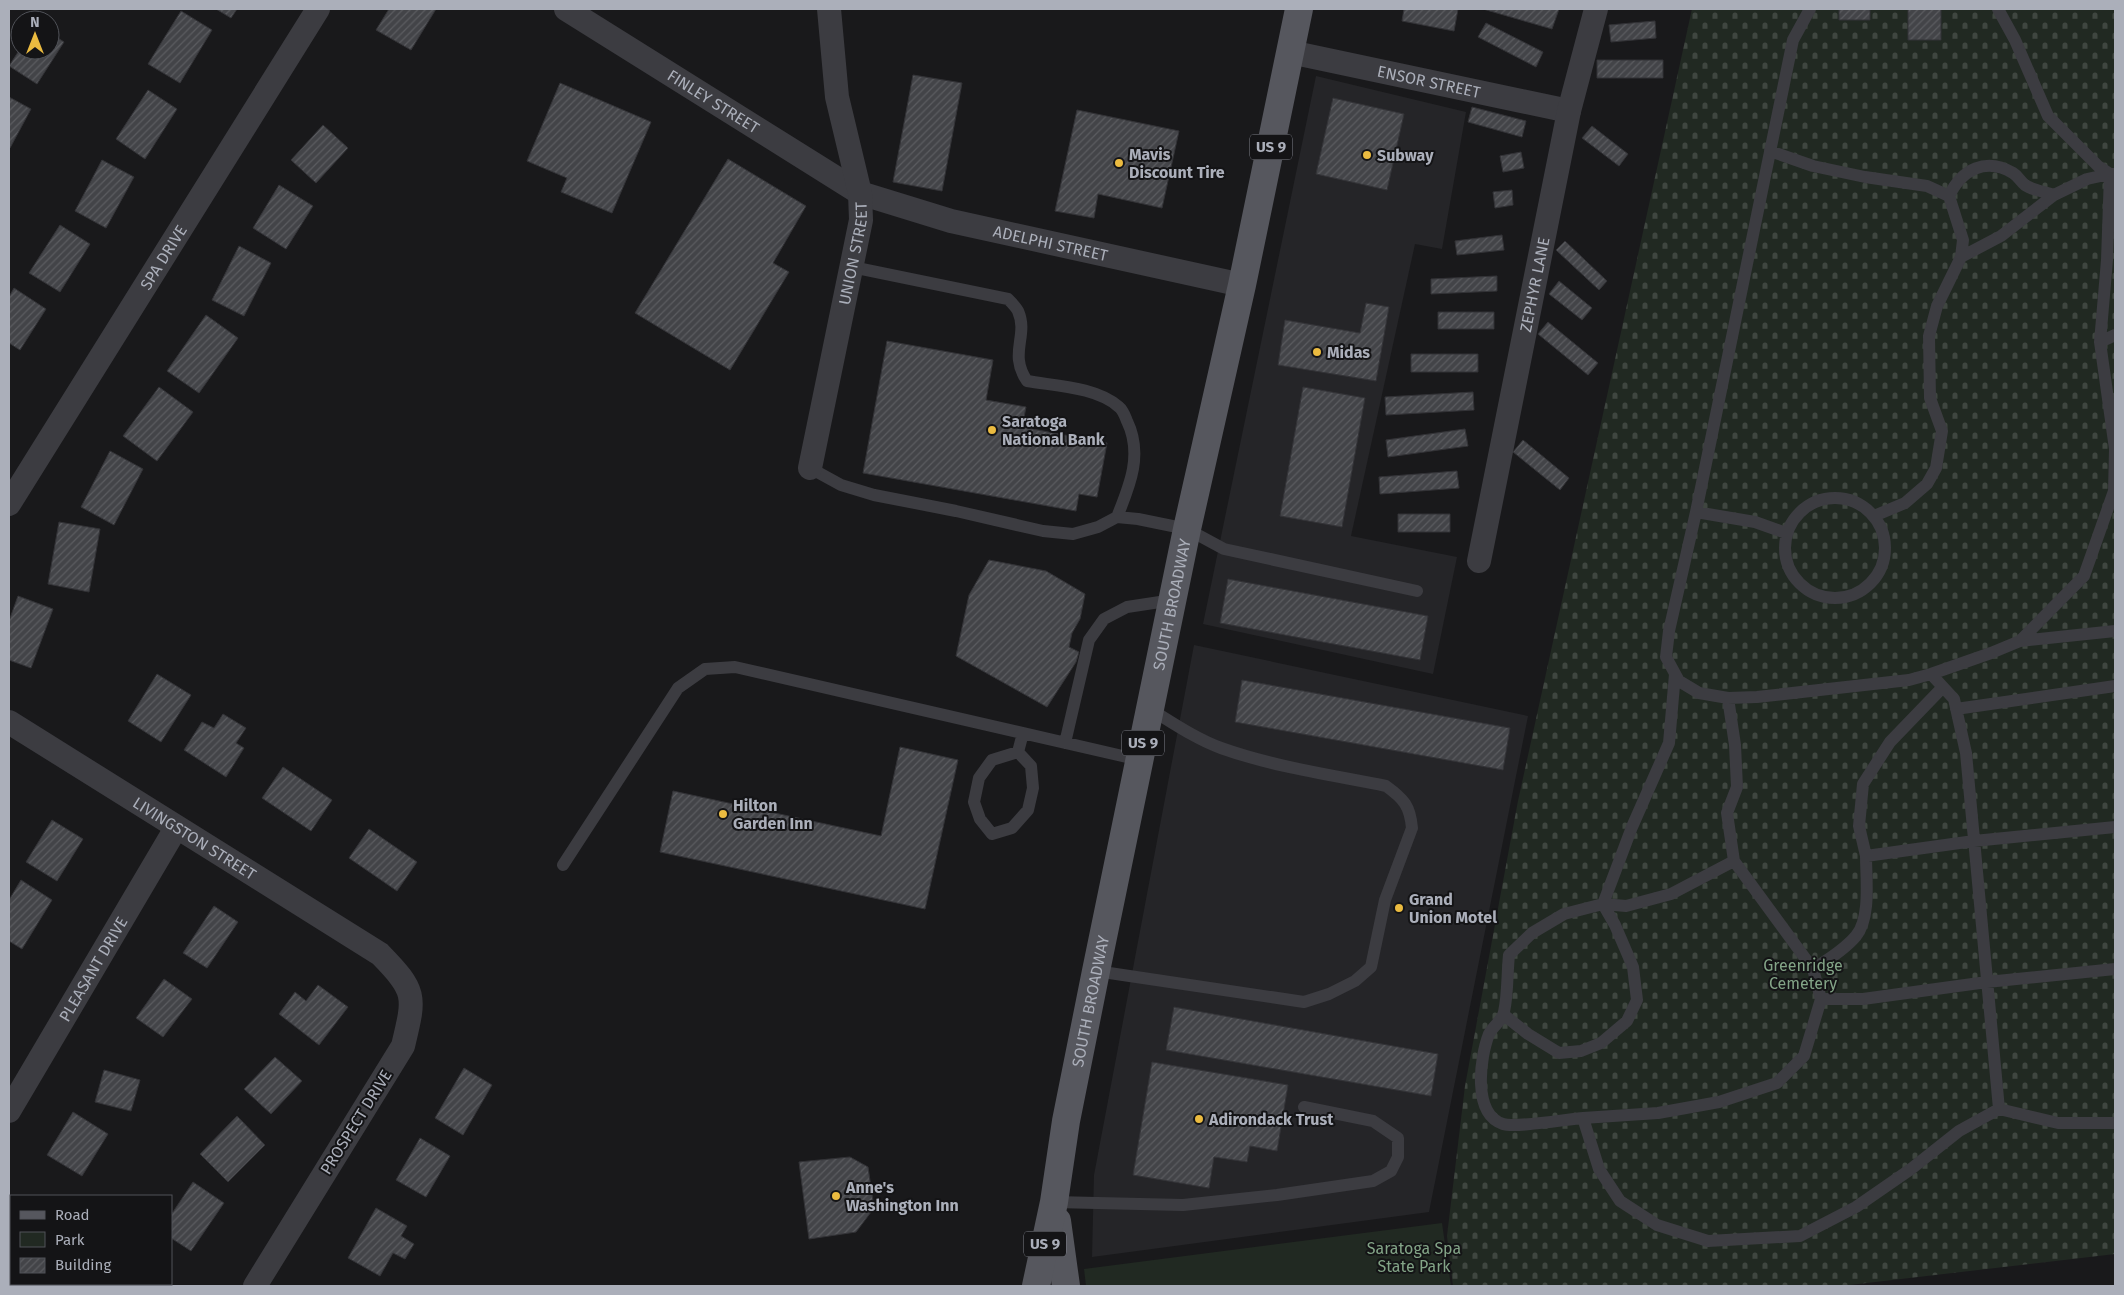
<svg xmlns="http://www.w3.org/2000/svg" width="2124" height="1295" font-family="'Fira Sans',sans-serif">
  <defs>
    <pattern id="cemetery-stones" width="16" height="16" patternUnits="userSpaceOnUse" patternTransform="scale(1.25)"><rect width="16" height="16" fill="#212922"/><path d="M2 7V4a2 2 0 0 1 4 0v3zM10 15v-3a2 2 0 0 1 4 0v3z" fill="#3f4640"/></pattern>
    <pattern id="building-hatch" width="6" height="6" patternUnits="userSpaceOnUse" patternTransform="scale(1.25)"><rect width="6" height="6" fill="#434448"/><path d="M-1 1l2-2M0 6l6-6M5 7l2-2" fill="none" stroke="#5b5c60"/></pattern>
  </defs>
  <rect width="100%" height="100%" fill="#19191b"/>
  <path fill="#252528" d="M 1316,76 L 1466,112 L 1442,249 L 1415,244 L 1351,536 L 1457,557 L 1433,674 L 1203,624 Z
    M 1194,645 L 1528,716 L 1429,1212 L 1092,1257 L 1094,1175 Z"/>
  <path fill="url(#cemetery-stones)" d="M 1692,9 L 2115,9 L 2115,1254 L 1841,1286 L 1453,1286 L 1447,1236 L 1465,1086 L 1518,801 Z"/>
  <path fill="#212922" d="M 1442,1223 L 1451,1286 L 1086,1286 L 1084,1269 Z"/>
  <path fill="url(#building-hatch)" stroke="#333337" d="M 216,9 L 237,9 L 231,18 Z
    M 389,9 L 436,9 L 411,50 L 376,30 Z
    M 1404,9 L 1458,9 L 1454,31 L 1402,21 Z
    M 1483,9 L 1559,9 L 1552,29 Z
    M 1839,9 L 1870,9 L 1870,20 L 1839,20 Z
    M 1908,9 L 1941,9 L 1941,40 L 1908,40 Z
    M 181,11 L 212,30 L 180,83 L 148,64 Z
    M 1655,21 L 1656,38 L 1611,42 L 1609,25 Z
    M 1486,23 L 1543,52 L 1536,67 L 1478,37 Z
    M 50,33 L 64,42 L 37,84 L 9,66 L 20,49 L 50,50 Z
    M 1597,60 L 1663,60 L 1663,78 L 1597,78 Z
    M 913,75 L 962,83 L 942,191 L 893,182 Z
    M 560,83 L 651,122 L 612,213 L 561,192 L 567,178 L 527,161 Z
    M 148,90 L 177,109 L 145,159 L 116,139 Z
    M 9,97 L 31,109 L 10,148 L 9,148 Z
    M 1333,98 L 1404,114 L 1387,190 L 1316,174 Z
    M 1472,107 L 1526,121 L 1522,137 L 1468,122 Z
    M 1077,110 L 1179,131 L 1162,208 L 1098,194 L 1094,218 L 1055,211 Z
    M 323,125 L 348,148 L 316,183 L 291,160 Z
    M 1592,126 L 1628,154 L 1619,166 L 1582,138 Z
    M 1521,152 L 1524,168 L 1503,172 L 1500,156 Z
    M 728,159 L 806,206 L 773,263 L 789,272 L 730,370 L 635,313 Z
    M 102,160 L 134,177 L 106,228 L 75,211 Z
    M 279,185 L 313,206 L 286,249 L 253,228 Z
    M 1512,190 L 1513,205 L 1495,208 L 1493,192 Z
    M 60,225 L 90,244 L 60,292 L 29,273 Z
    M 1502,235 L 1504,250 L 1457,255 L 1455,241 Z
    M 1565,241 L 1607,281 L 1599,290 L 1556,250 Z
    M 239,246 L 271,263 L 244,316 L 212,300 Z
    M 1497,276 L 1497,291 L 1431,294 L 1431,279 Z
    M 1559,281 L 1592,308 L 1582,320 L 1549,294 Z
    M 14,288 L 46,309 L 20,350 L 9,343 L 9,297 Z
    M 1366,303 L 1389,307 L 1376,381 L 1278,365 L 1285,320 L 1360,333 Z
    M 1438,312 L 1494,312 L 1494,329 L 1438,329 Z
    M 206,315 L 238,338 L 199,393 L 167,371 Z
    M 1548,322 L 1598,363 L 1588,375 L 1538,334 Z
    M 887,341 L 993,360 L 986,400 L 1026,407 L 1022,427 L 1107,443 L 1097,497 L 1079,494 L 1076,511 L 863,473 Z
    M 1411,354 L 1478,354 L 1478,372 L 1411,372 Z
    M 159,387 L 193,412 L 157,461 L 123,436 Z
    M 1303,387 L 1365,398 L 1342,527 L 1280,516 Z
    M 1473,392 L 1474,410 L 1386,415 L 1385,397 Z
    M 1465,429 L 1468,446 L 1388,457 L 1386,440 Z
    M 1523,440 L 1569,478 L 1560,490 L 1513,452 Z
    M 110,451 L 143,469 L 114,525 L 81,507 Z
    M 1457,471 L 1459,488 L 1380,494 L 1379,477 Z
    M 1398,514 L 1450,514 L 1450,532 L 1398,532 Z
    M 59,522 L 100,529 L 89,592 L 48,584 Z
    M 989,560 L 1046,571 L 1085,594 L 1080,619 L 1072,633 L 1069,647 L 1079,652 L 1076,662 L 1047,707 L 956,656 L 969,595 Z
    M 1228,579 L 1428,616 L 1420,660 L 1220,623 Z
    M 18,596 L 53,609 L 31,668 L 9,660 L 9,621 Z
    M 157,674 L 191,695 L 161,742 L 128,721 Z
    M 1242,680 L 1510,728 L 1503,770 L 1235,722 Z
    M 223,714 L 246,728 L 236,743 L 244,748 L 226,777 L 184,750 L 202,722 L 214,728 Z
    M 900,747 L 958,760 L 925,909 L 660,852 L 673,791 L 881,836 Z
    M 283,767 L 332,800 L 311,831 L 262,798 Z
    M 52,820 L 83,839 L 57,881 L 26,862 Z
    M 369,829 L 417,862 L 397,891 L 349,858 Z
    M 21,880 L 52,900 L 22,949 L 9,941 L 9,900 Z
    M 214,906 L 238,922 L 207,968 L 183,953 Z
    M 164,979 L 192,999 L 163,1037 L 136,1018 Z
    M 318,985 L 348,1007 L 319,1045 L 279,1014 L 295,992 L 306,1001 Z
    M 1174,1007 L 1438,1054 L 1431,1096 L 1166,1050 Z
    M 275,1057 L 302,1081 L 271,1114 L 244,1089 Z
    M 1152,1062 L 1288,1085 L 1277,1151 L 1250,1146 L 1247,1162 L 1214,1157 L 1209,1188 L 1133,1175 Z
    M 464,1068 L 492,1085 L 463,1135 L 435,1118 Z
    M 104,1070 L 140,1080 L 131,1111 L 95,1102 Z
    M 73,1112 L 108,1134 L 82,1176 L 47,1155 Z
    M 237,1116 L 265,1145 L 228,1182 L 200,1154 Z
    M 420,1138 L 450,1156 L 426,1197 L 396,1180 Z
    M 850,1157 L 868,1167 L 874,1208 L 856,1232 L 809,1239 L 799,1162 Z
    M 193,1182 L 224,1203 L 191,1251 L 171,1238 L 171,1215 Z
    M 376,1208 L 407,1226 L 401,1236 L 414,1244 L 405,1259 L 393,1253 L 380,1276 L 348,1258 Z
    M 9,1258 L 11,1259 L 10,1285 L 12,1286 L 9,1286 Z
    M 120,1284 L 168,1284 L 166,1286 L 118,1286 Z"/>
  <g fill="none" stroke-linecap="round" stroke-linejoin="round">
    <path stroke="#3c3c41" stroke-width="12" d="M 1810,9 L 1793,40 L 1696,512 L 1669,631 L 1666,657 L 1679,681 L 1699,693 L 1728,698 L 1757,697 L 1909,680 L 1931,674 L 1991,653 L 2020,641 L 2084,576 L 2114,491 L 2115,449 L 2100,342 L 2107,260 L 2110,174 L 2087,179 L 2054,195
      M 1998,9 L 2015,40 L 2048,116 L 2098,166 L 2110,174 L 2115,174
      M 1770,151 L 1813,166 L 1865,177 L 1927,186 L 1949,196
      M 852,267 L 1008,299 C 1011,302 1016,307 1018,311 C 1029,336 1008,353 1027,381 C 1055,386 1097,387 1119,407 C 1123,410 1125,416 1127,421 C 1143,454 1130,485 1117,517
      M 2100,342 L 2115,335
      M 810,468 L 841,485 L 874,495 L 956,511 L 1043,531 L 1073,534 L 1098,527 L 1117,517 L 1138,519 L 1187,529 L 1224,549 L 1417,591
      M1785 548a50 50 0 1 1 100 0a50 50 0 1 1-100 0Z
      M 1696,512 L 1755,522 L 1786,533
      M 1874,516 L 1905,503 L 1927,484 L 1936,468 L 1942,431 L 1930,398 L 1929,336 L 1937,306 L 1961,257 L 1963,240 L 1949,196 C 1962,169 1986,157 2013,173 C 2018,176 2020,181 2025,185 C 2032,190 2046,192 2054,195 L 2001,236 L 1961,257
      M 2020,641 L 2115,631
      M 1675,674 L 1669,743 L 1632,827 L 1603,904 L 1564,914 L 1532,933 L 1509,955 C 1507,974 1508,994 1504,1012 C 1502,1021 1493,1026 1489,1034 C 1480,1057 1472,1114 1503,1124 C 1515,1128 1568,1119 1583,1118 L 1599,1169 L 1620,1201 L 1657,1225 L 1708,1241 L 1800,1236 L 1856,1207 L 1911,1169 L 1959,1131 L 1999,1109 L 1966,753 L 1954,699 L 1931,674
      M 1943,687 L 1890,742 L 1863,784 L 1859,826 L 1866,856 L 1974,841 L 2115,827
      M 1728,698 L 1735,745 L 1737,787 L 1727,813 L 1734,861 L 1813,969 L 1821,999 L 1863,999 L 1987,982 L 2115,969
      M 1956,709 L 2115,686
      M 1065,743 L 1089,640 L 1104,619 L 1127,607 L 1173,600
      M 1018,752 L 992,760 L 979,778 L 974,802 L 980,819 L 992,834 L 1012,828 L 1028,810 L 1033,788 L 1031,766 L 1018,752 L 1023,733
      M 563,865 L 678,688 L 705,669 L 735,667 L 1140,760
      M 1603,904 L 1626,906 L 1671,894 L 1734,861
      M 1813,969 C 1828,960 1845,949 1856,936 C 1871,918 1866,878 1866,856
      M 1096,971 L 1304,1002 L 1329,994 L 1355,981 L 1371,967 L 1385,900 L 1412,828 C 1410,806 1404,799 1386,786 C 1332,775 1274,767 1221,748 C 1196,739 1173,723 1150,709
      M 1504,1015 L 1528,1034 L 1559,1053 L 1581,1051 L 1601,1043 L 1627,1021 L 1637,1000 L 1633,967 L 1615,925 L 1603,904
      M 1999,1109 L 2058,1123 L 2115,1123
      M 1583,1118 L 1658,1113 L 1719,1102 L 1777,1083 L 1804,1056 L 1821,999
      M 1054,1202 L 1183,1205 L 1277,1195 L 1373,1181 L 1391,1171 L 1398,1157 L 1398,1138 L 1373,1121 L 1304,1107"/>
    <g stroke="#3c3c41" stroke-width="24">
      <path id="s1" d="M 566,9 L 860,193 L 951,221 L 1242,285"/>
      <path id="s2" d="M 1290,52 L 1569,111"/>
      <path id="s3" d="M 810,468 L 861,220 L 860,193 L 837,97 L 829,9"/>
      <path id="s4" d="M 9,504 L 318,9"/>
      <path id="s5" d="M 1479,561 L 1569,111 L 1596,9"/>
      <path id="s6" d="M 9,722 L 380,954 C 417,992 415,996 403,1046 L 255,1286"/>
      <path id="s7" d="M 9,1111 L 176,828"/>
    </g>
    <g stroke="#56575e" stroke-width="28">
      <path d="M 1057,1221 L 1066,1286"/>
      <path id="s8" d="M 1036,1286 L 1054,1202 L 1066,1121 L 1096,971 L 1187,529 L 1242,285 L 1299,9"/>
    </g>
  </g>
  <g fill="#ebbb40" stroke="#141416" stroke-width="2">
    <circle cx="1367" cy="155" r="5"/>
    <circle cx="1119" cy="163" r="5"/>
    <circle cx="1317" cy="352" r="5"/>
    <circle cx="992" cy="430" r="5"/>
    <circle cx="723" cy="814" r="5"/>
    <circle cx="1399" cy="908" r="5"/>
    <circle cx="1199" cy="1119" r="5"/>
    <circle cx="836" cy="1196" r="5"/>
  </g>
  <g text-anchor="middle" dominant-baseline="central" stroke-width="4" stroke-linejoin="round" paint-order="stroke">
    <g fill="#141416" stroke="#7e8089" stroke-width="1">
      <rect x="1250" y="134.5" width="42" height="25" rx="4"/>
      <rect x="1122" y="730.5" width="42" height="25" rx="4"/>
      <rect x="1024" y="1231.5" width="42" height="25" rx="4"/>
    </g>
    <g font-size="15" font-weight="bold" fill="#abafba">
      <text x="1271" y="147">US 9</text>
      <text x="1143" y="743">US 9</text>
      <text x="1045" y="1244">US 9</text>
    </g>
    <g font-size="16" fill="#abafba" stroke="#141416">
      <text stroke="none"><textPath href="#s2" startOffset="142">ENSOR STREET</textPath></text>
      <text stroke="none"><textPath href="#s1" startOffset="174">FINLEY STREET</textPath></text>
      <text stroke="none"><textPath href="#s1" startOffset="544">ADELPHI STREET</textPath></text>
      <text stroke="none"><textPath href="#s3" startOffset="219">UNION STREET</textPath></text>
      <text stroke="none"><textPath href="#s4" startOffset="291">SPA DRIVE</textPath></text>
      <text stroke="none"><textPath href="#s5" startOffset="282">ZEPHYR LANE</textPath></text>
      <text stroke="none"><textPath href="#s8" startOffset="695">SOUTH BROADWAY</textPath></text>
      <text stroke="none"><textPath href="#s6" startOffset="219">LIVINGSTON STREET</textPath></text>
      <text stroke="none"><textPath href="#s7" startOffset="165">PLEASANT DRIVE</textPath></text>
      <text stroke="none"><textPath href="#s8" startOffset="290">SOUTH BROADWAY</textPath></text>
      <text transform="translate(356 1122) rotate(-58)">PROSPECT DRIVE</text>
    </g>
    <g font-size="16" font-weight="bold" fill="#abafba" stroke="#141416" text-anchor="start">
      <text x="1129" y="154">Mavis<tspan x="1129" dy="18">Discount Tire</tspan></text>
      <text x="1377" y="155">Subway</text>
      <text x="1327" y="352">Midas</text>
      <text x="1002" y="421">Saratoga<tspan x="1002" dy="18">National Bank</tspan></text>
      <text x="733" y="805">Hilton<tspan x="733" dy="18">Garden Inn</tspan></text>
      <text x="1409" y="899">Grand<tspan x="1409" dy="18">Union Motel</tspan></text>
      <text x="1209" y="1119">Adirondack Trust</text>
      <text x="846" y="1187">Anne's<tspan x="846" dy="18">Washington Inn</tspan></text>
    </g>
    <g font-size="16" fill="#83a487" stroke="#141416">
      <text x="1803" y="965">Greenridge<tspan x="1803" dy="18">Cemetery</tspan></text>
      <text x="1414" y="1248">Saratoga Spa<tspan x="1414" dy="18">State Park</tspan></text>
    </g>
  </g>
  <rect width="2124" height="1295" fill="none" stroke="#abafba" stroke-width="20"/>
  <rect x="10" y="1195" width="162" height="90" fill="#141416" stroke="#505258"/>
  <rect x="20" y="1211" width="25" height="8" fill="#56575e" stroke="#505258"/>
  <text x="55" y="1220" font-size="15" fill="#abafba">Road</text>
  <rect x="20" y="1232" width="25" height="15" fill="#212922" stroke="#505258"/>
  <text x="55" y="1245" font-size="15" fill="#abafba">Park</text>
  <rect x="20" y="1258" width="25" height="15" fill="url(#building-hatch)" stroke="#505258"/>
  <text x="55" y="1270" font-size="15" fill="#abafba">Building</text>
  <g transform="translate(35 35)"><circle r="24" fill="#141416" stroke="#505258"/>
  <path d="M0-4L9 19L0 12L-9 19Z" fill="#ebbb40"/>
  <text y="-8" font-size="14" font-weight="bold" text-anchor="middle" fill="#abafba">N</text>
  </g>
</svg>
